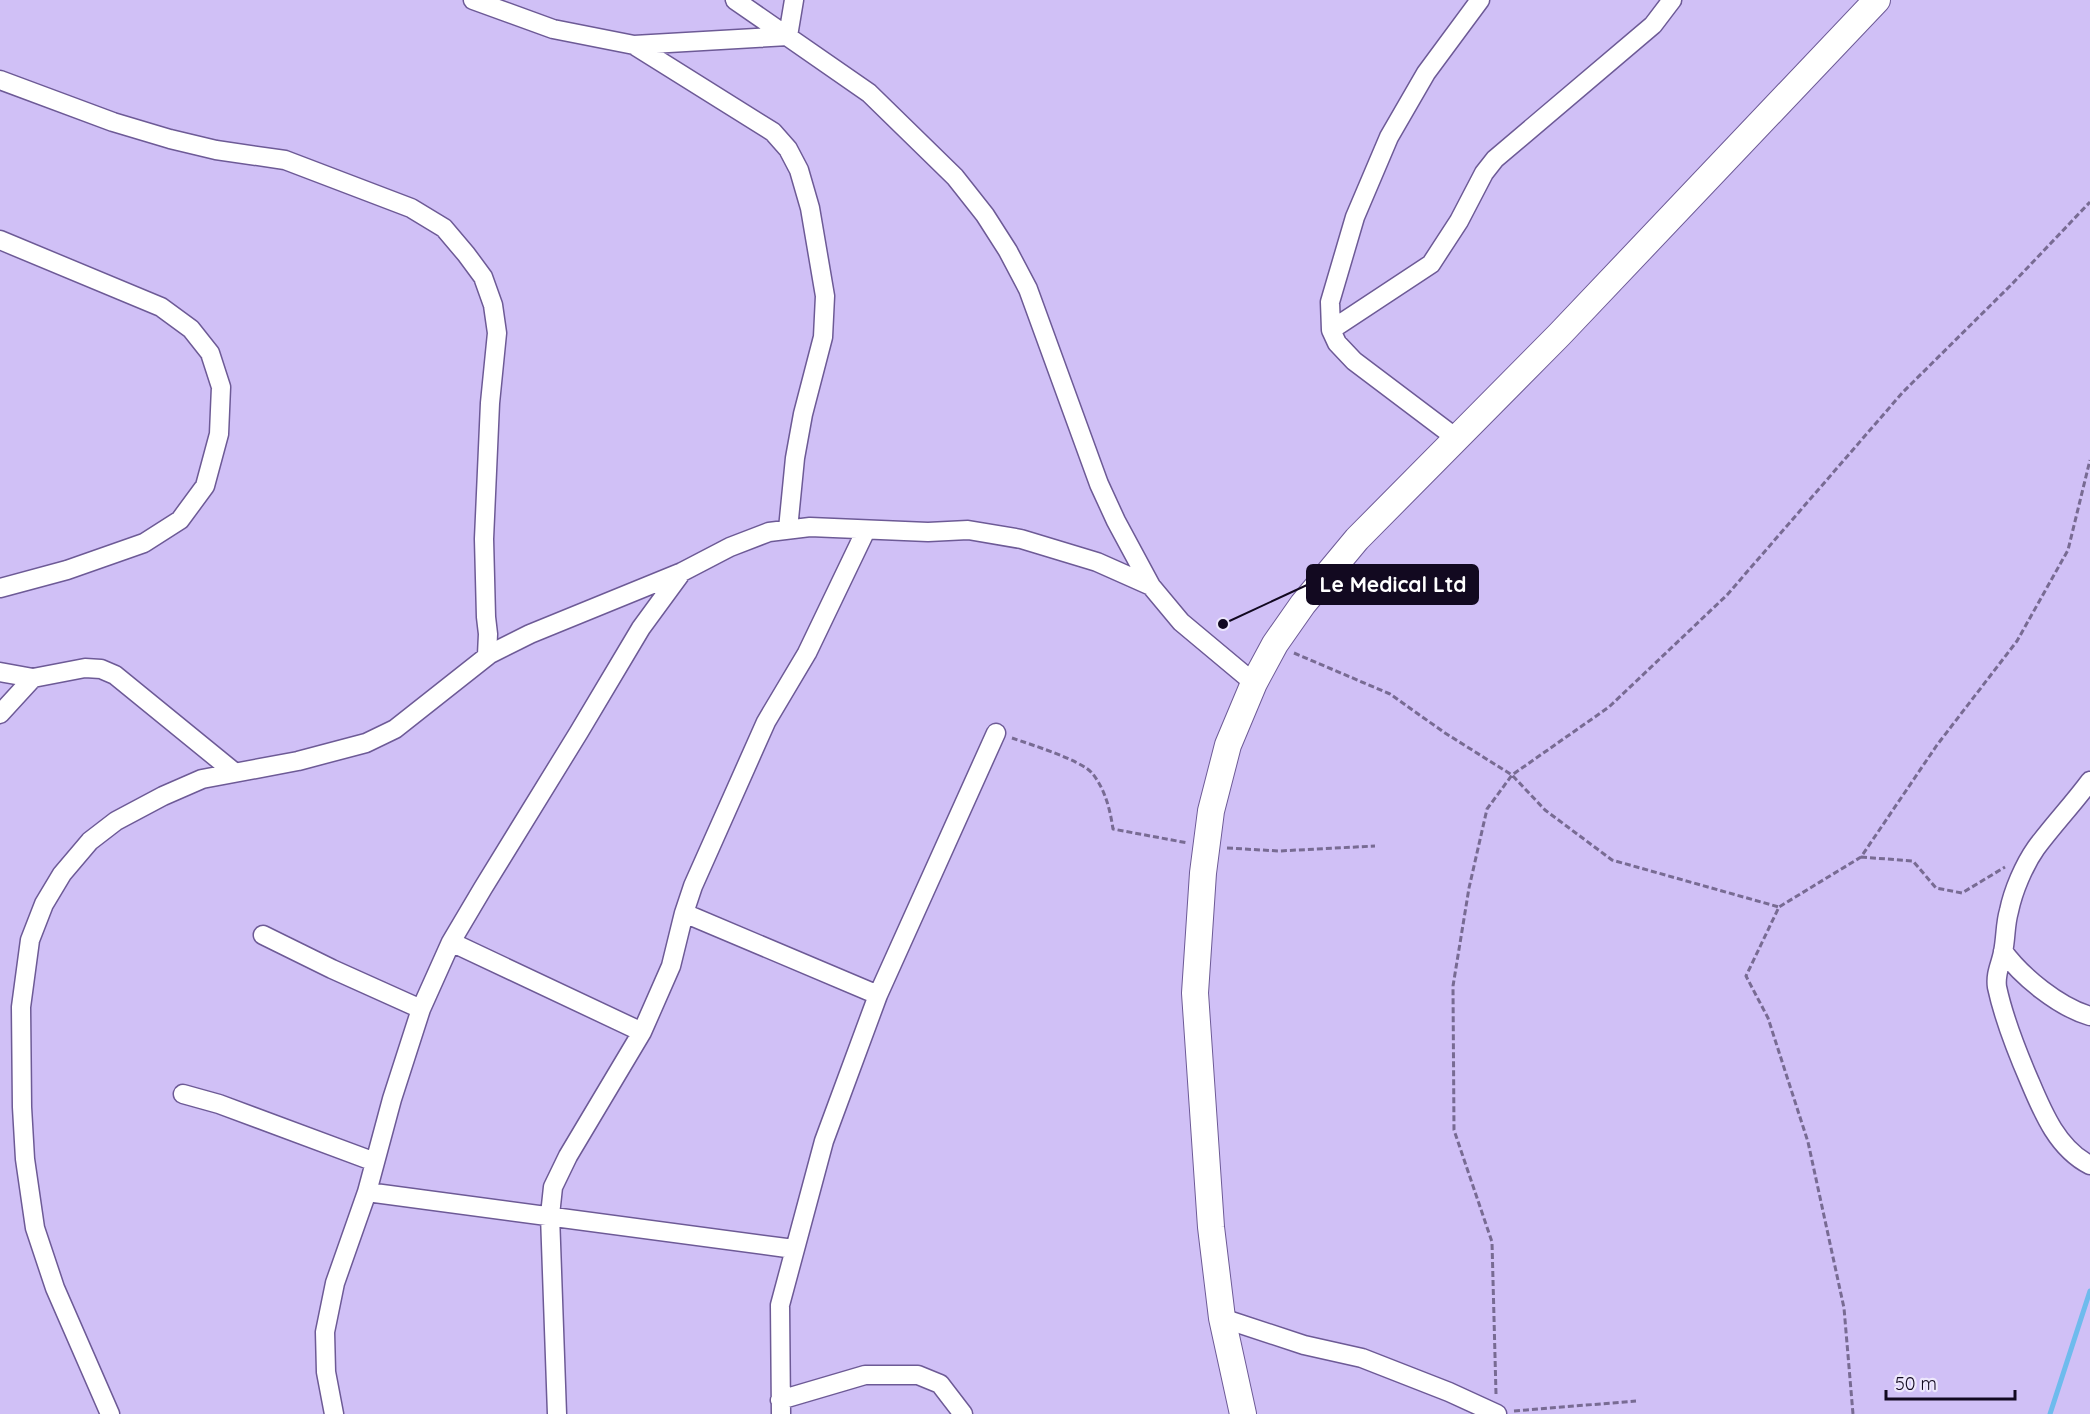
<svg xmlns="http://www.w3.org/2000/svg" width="2090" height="1414" font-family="Quicksand,sans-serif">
  <rect width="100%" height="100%" fill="#d0c0f6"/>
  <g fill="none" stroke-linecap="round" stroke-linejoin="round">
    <path stroke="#6ebbed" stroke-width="5" d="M 2050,1414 L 2090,1291"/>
    <defs>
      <path id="street" d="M 473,0 L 553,29 L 634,45 L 788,36 L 794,0
        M 735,0 L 869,93 L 955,177 L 985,215 L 1008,251 L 1028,289 L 1099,484 L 1116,521 L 1151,586
        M 634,45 L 773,132 L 788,149 L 799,170 L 810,208 L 825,296 L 823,337 L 803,414 L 795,458 L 788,529
        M 0,80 L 113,122 L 170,139 L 216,150 L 285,160 L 411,208 L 444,228 L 466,254 L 483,277 L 493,305 L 497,333 L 490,403 L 484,539 L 486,617 L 488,634 L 487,655
        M 0,240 L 161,307 L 191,329 L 210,353 L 221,387 L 219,434 L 205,486 L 180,520 L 144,543 L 67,570 L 0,588
        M 1331,330 L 1431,264 L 1459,221 L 1484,173 L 1495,159 L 1653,25 L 1672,0
        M 1456,438 L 1354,361 L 1337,343 L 1331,330 L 1330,302 L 1355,217 L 1389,137 L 1426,73 L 1480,0
        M 0,672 L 33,678
        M 0,714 L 33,678 L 85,668 L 101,669 L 115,675 L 234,772
        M 2090,781 C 2073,804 2053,825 2036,848 C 2024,865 2013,891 2009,911 C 2005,924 2006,938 2003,952 C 2001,964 1995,973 1997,987 C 2004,1020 2017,1052 2030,1082 C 2043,1113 2058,1149 2090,1165
        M 263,935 L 332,969 L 421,1009
        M 451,942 L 642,1032
        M 2003,951 C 2022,977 2059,1007 2090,1016
        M 878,995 L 996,733
        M 183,1094 L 219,1104 L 375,1162
        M 367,1192 L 794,1249
        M 1222,1318 L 1304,1345 L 1362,1358 L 1449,1392 L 1497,1414
        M 780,1400 L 865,1375 L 918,1375 L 940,1384 L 963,1414
        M 110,1414 L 55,1288 L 35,1228 L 25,1159 L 22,1107 L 21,1007 L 30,940 L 44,904 L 62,874 L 90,841 L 116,821 L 163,796 L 202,779 L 298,761 L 366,743 L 395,729 L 490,654 L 530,634 L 682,572 L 730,547 L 769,532 L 810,527 L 928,532 L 968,530 L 1021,539 L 1097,562 L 1151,586 L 1181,622 L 1254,683
        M 334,1414 L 326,1372 L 325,1332 L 335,1283 L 367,1192 L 392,1099 L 421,1009 L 451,942 L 483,888 L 579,732 L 641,628 L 682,572
        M 557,1414 L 550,1215 L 553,1187 L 568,1156 L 642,1032 L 671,966 L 684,913
        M 781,1414 L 780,1305 L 824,1141 L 878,995 L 684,913 L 693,886 L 766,722 L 807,653 L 866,530"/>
      <path id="secondary" d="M 1243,1414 L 1222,1318 L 1211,1227 L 1195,993 L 1203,873 L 1211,811 L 1228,745 L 1254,683 L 1275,644 L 1303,604 L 1357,539 L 1559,335 L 1877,0"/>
    </defs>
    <use href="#street" stroke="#6d5a96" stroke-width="21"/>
    <use href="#secondary" stroke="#6d5a96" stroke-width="28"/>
    <path stroke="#786b93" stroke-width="3" stroke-dasharray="6 3" stroke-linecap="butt" d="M 1294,653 L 1390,694 L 1445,733 L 1512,775 L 1545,810 L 1612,860 L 1779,907
      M 1012,738 C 1029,744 1081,760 1092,773 C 1105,789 1110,809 1113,829 L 1188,843
      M 1227,848 L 1279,851 L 1375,846
      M 1861,857 L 1913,861 L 1936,888 L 1962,893 L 2005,867
      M 1496,1394 L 1492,1242 L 1454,1130 L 1453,986 L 1469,888 L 1487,809 L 1512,775 L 1609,707 L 1727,595 L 1903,392 L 2012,284 L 2090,202
      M 1514,1411 L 1636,1401
      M 1853,1414 L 1844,1308 L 1808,1142 L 1768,1018 L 1746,976 L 1779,907 L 1861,857 L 1937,745 L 2017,641 L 2068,550 L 2090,460"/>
    <use href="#street" stroke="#fff" stroke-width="18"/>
    <use href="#secondary" stroke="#fff" stroke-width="26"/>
  </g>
  <path fill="none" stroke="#120920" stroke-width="2" d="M1223 624L1307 585"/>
  <circle fill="#120920" stroke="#ede7fc" stroke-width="2" cx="1223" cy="624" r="6"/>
  <rect fill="#120920" stroke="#120920" stroke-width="2" x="1307" y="565" width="171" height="39" rx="6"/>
  <g font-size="21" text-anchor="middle" font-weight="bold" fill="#fff">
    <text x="1393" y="592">Le Medical Ltd</text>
  </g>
  <path d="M1886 1390v9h129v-9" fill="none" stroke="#120920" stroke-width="3"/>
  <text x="1895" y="1390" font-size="18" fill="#120920" stroke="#ede7fc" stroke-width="4.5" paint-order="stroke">50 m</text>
</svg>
